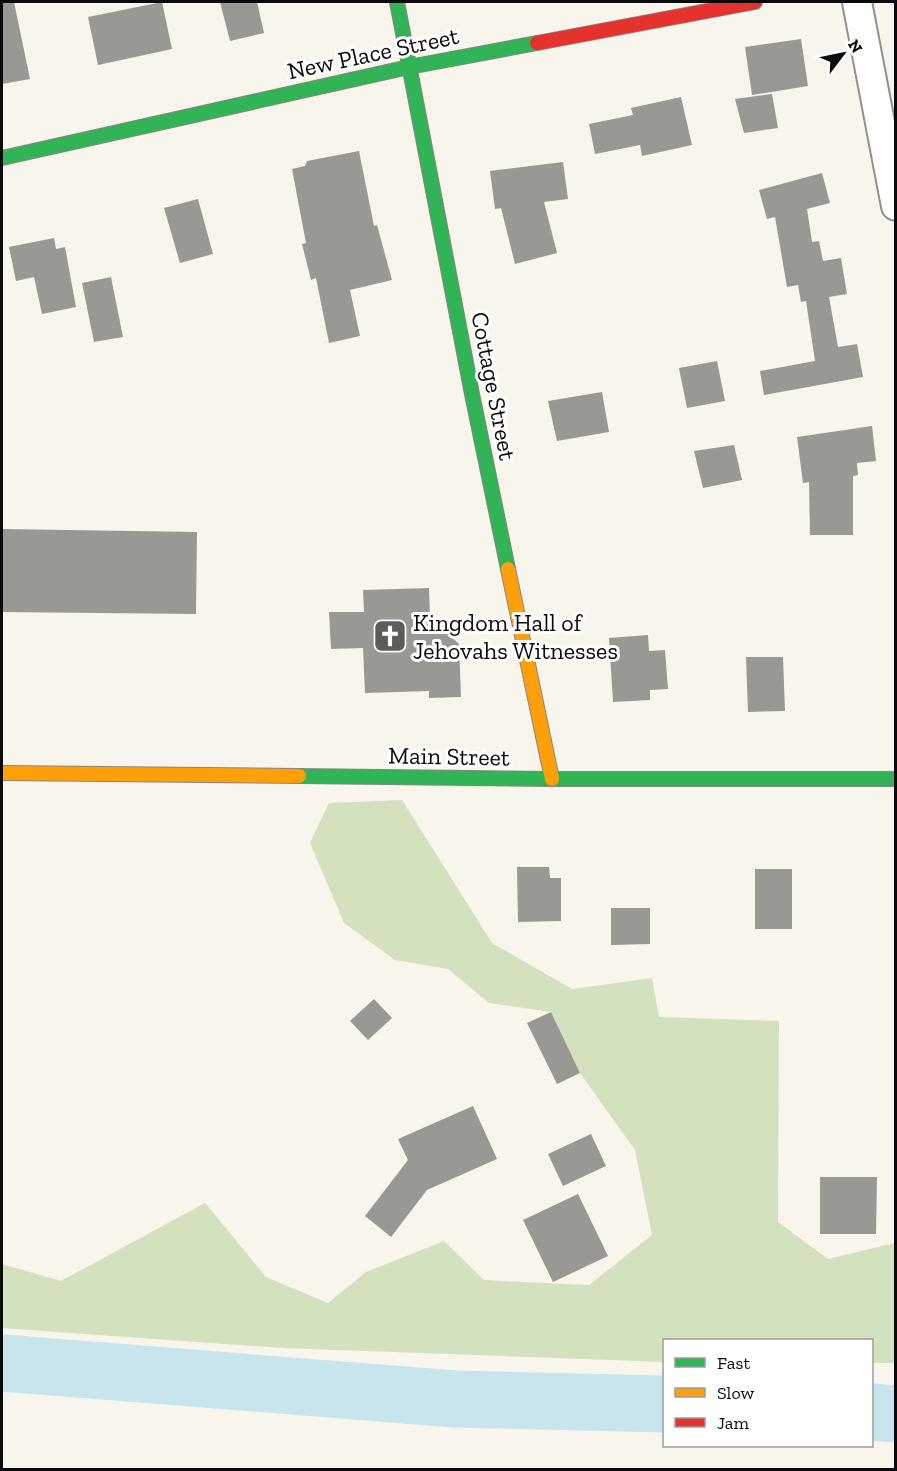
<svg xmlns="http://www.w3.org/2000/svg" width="897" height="1471" font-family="'Zilla Slab',serif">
  <rect width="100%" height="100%" fill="#f8f5ed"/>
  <path fill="#d4e1be" d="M 402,800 L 492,943 L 572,989 L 652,978 L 659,1017 L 779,1021 L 778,1222 L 828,1259 L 895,1243 L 895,1363 L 872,1363 L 872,1340 L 664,1340 L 664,1362 L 282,1348 L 2,1328 L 2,1264 L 61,1281 L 205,1203 L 266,1277 L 328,1303 L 366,1272 L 444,1241 L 484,1280 L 589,1285 L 652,1235 L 635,1150 L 580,1073 L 551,1012 L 489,1003 L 448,969 L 395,960 L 344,923 L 310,843 L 329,803 Z"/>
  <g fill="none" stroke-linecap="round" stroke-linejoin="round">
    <path stroke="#c8e5ee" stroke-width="57" d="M 2,1363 L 455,1399 L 664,1404
      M 872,1412 L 896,1414"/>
  </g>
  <path fill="#9a9893" d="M 2,2 L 14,2 L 30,79 L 2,84 Z
    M 162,2 L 172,49 L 98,65 L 88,17 Z
    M 220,2 L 257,2 L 264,33 L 230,41 Z
    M 801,39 L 808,86 L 752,95 L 745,47 Z
    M 772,94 L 778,128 L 744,133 L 735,99 Z
    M 681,97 L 692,145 L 642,156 L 640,145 L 595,154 L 589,124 L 633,115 L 631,108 Z
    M 359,151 L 374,226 L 377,225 L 392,280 L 350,290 L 360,336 L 329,343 L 316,278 L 311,280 L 302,244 L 306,243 L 292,169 L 305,166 L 307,161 Z
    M 563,162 L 568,199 L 544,202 L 557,253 L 515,264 L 501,208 L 495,209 L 490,171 Z
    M 822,173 L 830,203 L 807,209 L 812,242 L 819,241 L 823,261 L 841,258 L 847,294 L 829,297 L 838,347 L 857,344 L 863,377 L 764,395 L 760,371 L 815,361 L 806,301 L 801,302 L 798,285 L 787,287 L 775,217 L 767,219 L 759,190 Z
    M 198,199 L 213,254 L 180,263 L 164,208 Z
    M 54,238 L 56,249 L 65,247 L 76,307 L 42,314 L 34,277 L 16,281 L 9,247 Z
    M 111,277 L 123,337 L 94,342 L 82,283 Z
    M 717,361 L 725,401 L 687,408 L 679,368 Z
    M 602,392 L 609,432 L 557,441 L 548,401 Z
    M 872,426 L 876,461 L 857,463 L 858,475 L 853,476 L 853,535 L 810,535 L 809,482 L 803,483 L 797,437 Z
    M 734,445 L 742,480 L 703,488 L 694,451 Z
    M 2,529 L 197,532 L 196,614 L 2,612 Z
    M 429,588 L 430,617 L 459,644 L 461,697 L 429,698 L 429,691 L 365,693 L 363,648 L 331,649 L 329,612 L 364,612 L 363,590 Z
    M 648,635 L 649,651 L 665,650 L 668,689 L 650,690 L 650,700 L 613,702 L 609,638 Z
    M 746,657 L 783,657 L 785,711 L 748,712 Z
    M 517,867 L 549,867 L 550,878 L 561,878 L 561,921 L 518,922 Z
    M 755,869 L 792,869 L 792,929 L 755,929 Z
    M 611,908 L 650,908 L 650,944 L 611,945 Z
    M 374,999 L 392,1018 L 368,1040 L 350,1021 Z
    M 551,1012 L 580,1073 L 557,1084 L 527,1023 Z
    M 473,1106 L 497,1159 L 427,1190 L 391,1237 L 365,1216 L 408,1160 L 398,1139 Z
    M 591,1134 L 606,1166 L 563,1186 L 548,1154 Z
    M 820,1177 L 877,1177 L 876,1234 L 820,1234 Z
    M 578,1194 L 608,1256 L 553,1282 L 523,1220 Z"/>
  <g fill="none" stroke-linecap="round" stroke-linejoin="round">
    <defs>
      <path id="street" d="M 857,2 L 896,206"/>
      <path id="fast" d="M 397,2 L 472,394 L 508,569
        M 2,158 L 409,67 L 537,43
        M 299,776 L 552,779 L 896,779"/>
      <path id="slow" d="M 508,569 L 552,779
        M 2,773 L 299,776"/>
      <path id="jam" d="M 537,43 L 755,2"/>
    </defs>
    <use href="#street" stroke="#91908c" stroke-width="32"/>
    <use href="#fast" stroke="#888683" stroke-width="16"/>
    <use href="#slow" stroke="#888683" stroke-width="16"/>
    <use href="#jam" stroke="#888683" stroke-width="16"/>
    <use href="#street" stroke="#fefefc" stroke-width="28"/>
    <use href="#fast" stroke="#30b455" stroke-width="14"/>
    <use href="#slow" stroke="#ff9f0a" stroke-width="14"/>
    <use href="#jam" stroke="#e5322d" stroke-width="14"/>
  </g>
  <defs>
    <symbol id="church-square" viewBox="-11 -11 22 22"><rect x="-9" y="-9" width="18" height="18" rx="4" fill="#5d5c59" stroke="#fff"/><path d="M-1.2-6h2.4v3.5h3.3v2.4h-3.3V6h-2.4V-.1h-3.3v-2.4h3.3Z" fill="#fff"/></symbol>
  </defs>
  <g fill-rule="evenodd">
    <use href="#church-square" x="371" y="617" width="38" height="38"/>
  </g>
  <g text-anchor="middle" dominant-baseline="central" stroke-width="6" stroke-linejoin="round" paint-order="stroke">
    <g font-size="24" fill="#0a0a0a" stroke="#fff">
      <text transform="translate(373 53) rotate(-12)">New Place Street</text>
      <text transform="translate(494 386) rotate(79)">Cottage Street</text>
      <text transform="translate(449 756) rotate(1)">Main Street</text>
    </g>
    <g font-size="24" fill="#0a0a0a" stroke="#fff" text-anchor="start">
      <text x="413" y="622">Kingdom Hall of<tspan x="413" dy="28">Jehovahs Witnesses</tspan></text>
    </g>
  </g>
  <rect width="897" height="1471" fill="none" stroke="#0a0a0a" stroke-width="6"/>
  <rect x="663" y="1339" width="210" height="108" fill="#ffffff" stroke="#9d9d9d" stroke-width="1.5"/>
  <rect x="675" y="1358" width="30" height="9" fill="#30b455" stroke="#9d9d9d" stroke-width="1.5"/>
  <text x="717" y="1369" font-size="18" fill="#0a0a0a">Fast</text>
  <rect x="675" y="1388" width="30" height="9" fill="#ff9f0a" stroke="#9d9d9d" stroke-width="1.5"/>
  <text x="717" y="1399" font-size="18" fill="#0a0a0a">Slow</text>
  <rect x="675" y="1418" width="30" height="9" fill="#e5322d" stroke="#9d9d9d" stroke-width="1.5"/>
  <text x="717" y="1429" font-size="18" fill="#0a0a0a">Jam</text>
  <g transform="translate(843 54) rotate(58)" stroke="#ffffff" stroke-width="4.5" paint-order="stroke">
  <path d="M0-4.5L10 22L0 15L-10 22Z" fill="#0a0a0a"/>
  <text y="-9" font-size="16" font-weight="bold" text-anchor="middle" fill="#0a0a0a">N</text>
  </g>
</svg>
